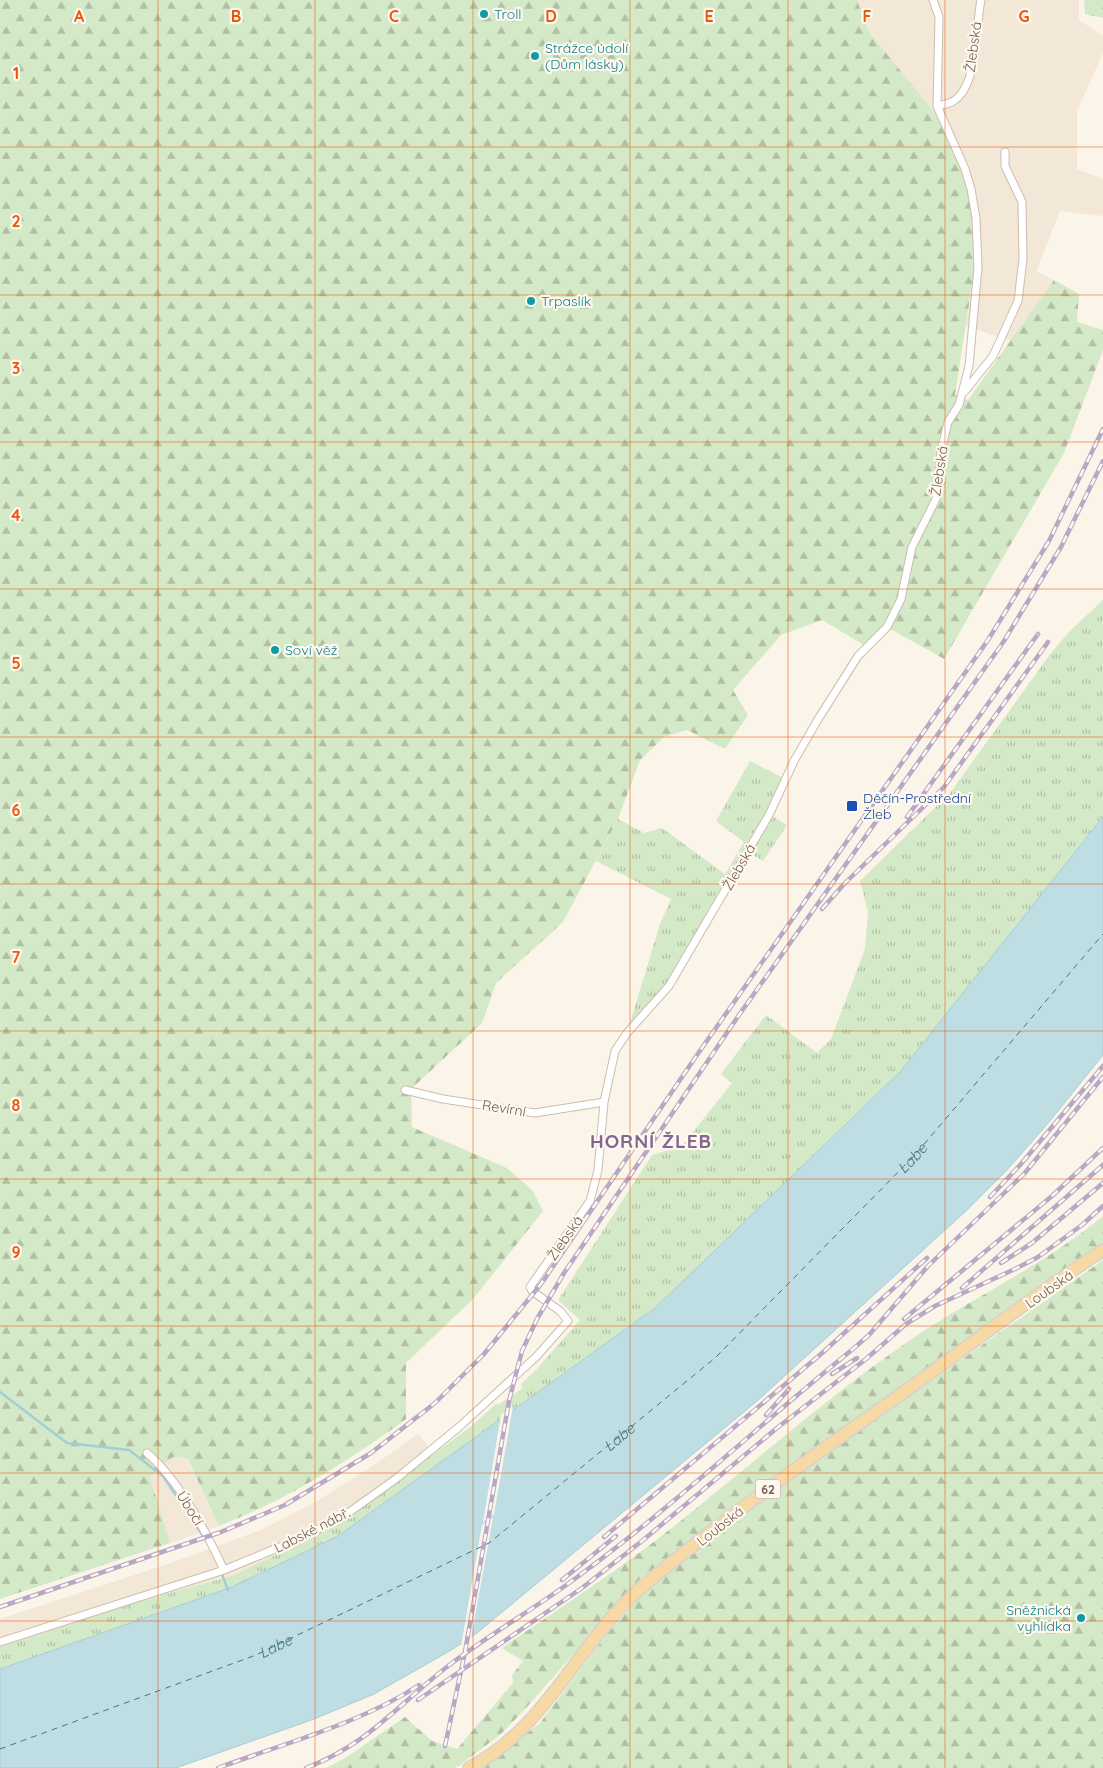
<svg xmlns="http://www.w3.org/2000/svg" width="1103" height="1768" font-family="Quicksand,sans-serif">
  <defs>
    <pattern id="grass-tufts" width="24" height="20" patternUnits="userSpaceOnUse" patternTransform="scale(1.25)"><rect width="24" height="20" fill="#d4e9c7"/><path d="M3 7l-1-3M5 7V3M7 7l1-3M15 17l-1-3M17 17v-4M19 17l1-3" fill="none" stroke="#b1c0a4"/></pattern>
    <pattern id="forest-firs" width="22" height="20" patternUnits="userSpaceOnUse" patternTransform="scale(1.25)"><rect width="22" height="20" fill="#d4e9c7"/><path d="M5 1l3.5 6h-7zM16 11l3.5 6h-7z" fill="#b1c0a4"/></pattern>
  </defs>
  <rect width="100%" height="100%" fill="#fbf4e9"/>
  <path fill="#f3e7d7" d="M 857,0 L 1079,0 L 1079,20 L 1103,36 L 1103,53 L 1077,111 L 1077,169 L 1103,179 L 1103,213 L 1102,216 L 1060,211 L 1036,271 L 1054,280 L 1011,341 L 966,326 L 975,265 L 943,123 L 869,32 Z
    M 418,1434 L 434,1454 L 343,1521 L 272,1557 L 233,1576 L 133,1603 L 0,1647 L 0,1619 L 168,1564 L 261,1530 L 319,1500 L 371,1467 Z
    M 173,1457 L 186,1458 L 219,1526 L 170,1543 L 150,1477 Z"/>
  <path fill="url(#grass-tufts)" d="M 1103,600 L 1103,817 L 900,1072 L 655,1308 L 338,1536 L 232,1587 L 0,1669 L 0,1647 L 133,1603 L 232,1576 L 272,1557 L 343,1521 L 470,1427 L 497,1403 L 498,1405 L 523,1388 L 521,1384 L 537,1369 L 580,1320 L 558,1300 L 652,1155 L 682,1146 L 732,1083 L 721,1074 L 766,1015 L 817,1053 L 831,1039 L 865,949 L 868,912 L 860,881 L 950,793 L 1051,653 L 1070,631 Z
    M 750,761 L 785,779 L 769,814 L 787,825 L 763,861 L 748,852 L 669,986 L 627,1033 L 660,924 L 671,899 L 596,861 L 618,819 L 644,833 L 662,828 L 725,874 L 744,842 L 716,821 Z"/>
  <path fill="url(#forest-firs)" d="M 0,0 L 857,0 L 869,32 L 943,123 L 965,169 L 976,218 L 975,265 L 955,395 L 968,400 L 1054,280 L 1079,294 L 1077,322 L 1103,330 L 1103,350 L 1064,453 L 944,659 L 885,626 L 864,645 L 822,620 L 781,635 L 733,690 L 748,715 L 725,749 L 687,730 L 664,737 L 640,760 L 618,819 L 563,922 L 496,983 L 482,1023 L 411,1089 L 412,1127 L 507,1168 L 533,1191 L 543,1211 L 473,1299 L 406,1363 L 406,1419 C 347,1462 287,1500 219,1526 L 187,1458 L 173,1457 L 150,1477 L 170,1543 L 0,1599 Z
    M 1084,0 L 1103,0 L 1103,18 L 1085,14 Z
    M 1103,1216 L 1103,1244 L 755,1490 L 640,1579 L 526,1708 L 501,1734 L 460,1765 L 454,1768 L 326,1768 L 347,1757 L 405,1717 L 432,1741 L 457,1749 L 513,1683 L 512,1675 L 523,1661 L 502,1648 C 561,1607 622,1568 678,1523 C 757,1460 832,1393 916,1336 C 977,1295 1046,1264 1103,1216 Z
    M 1103,1260 L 1103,1768 L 482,1768 L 540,1723 L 607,1634 L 647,1589 L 756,1504 Z"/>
  <path fill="#bedee4" stroke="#a5cdd5" d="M 1103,817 L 1103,1055 L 1049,1122 L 1007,1170 L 966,1211 L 757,1401 L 477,1633 L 453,1649 L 374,1694 L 314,1719 L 176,1768 L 0,1768 L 0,1669 L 232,1587 L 338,1536 L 655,1308 L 900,1072 Z"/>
  <path fill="#fbf4e9" d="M 513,1406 L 494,1514 L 483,1522 L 501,1415 Z
    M 493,1517 L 471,1639 L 461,1646 L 482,1525 Z"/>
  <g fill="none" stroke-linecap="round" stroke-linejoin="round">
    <path stroke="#a5cdd5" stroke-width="2.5" d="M 0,1392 L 67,1443 L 129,1450 L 163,1476 L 207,1542
      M 221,1572 L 228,1590"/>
    <path stroke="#45757f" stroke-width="1" stroke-dasharray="6 5" stroke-linecap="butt" id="s1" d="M 0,1749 L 256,1655 L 489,1543 L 715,1358 L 914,1156 L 1103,934"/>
    <defs>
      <path id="minor" d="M 937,106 C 941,105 948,104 952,102 C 979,87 975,27 981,0
        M 965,391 L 993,356 L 1018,301 L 1023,259 L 1022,202 L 1005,166 L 1005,152
        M 405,1090 L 443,1099 L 535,1113 L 604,1102
        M 147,1453 C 178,1479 207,1533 224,1570
        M 0,1642 L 224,1570 L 299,1539 L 344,1516 L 397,1478 L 459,1427 L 536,1357 L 568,1321 L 560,1311 L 532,1291 L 530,1287 L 590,1201 L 598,1170 L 604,1102 L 615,1051 L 627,1033 L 669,986 L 769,815 L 794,761 L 817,721 L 858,656 L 887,627 L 901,599 L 912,547 L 936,499 L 941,451 L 948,422 L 959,405 L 969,366 L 978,267 L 976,218 L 971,189 L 965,169 L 937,106 L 939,17 L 933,0"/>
      <path id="primary" d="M 469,1768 C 547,1728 578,1642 642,1587 C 725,1517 815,1455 904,1392 C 970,1345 1035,1295 1103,1250"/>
    </defs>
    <use href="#minor" stroke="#cdbdaf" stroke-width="9"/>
    <use href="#primary" stroke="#d8d1cd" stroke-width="14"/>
    <use href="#minor" stroke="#fff" stroke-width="7"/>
    <use href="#primary" stroke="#f6d9a5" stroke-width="11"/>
    <defs>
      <path id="rail" d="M 907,817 L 1038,634
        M 822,909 L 845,883 L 944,787 L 1048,642
        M 990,1197 L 1021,1164 L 1103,1066
        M 1001,1263 L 1032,1243 L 1103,1183
        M 962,1288 L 1103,1165
        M 904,1319 L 1052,1196 L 1103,1148
        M 832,1374 L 857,1358
        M 766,1415 L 789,1389
        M 604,1537 L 821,1354 L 927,1258
        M 562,1580 L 616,1536
        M 0,1607 L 221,1532 L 285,1505 L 371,1453 L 435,1403 L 484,1354 L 541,1284 L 697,1055 L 988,640 L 1049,541 L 1103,429
        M 418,1700 L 582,1588 L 642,1541 L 777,1428 L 866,1359 L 906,1324 L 935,1306 L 1015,1269 L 1038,1257 L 1082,1225 L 1103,1206
        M 445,1746 L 465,1652 L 509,1401 L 522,1351 L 537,1319 L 564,1273 L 739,1015 L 1004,641 L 1061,547 L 1103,461
        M 218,1768 C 282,1744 362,1723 419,1685
        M 306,1768 C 371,1743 400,1702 452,1663 C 493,1632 539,1606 580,1575 C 675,1505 761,1423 853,1349 L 869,1335 L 928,1266 L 1024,1174 L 1103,1077"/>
    </defs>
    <use href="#rail" stroke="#b8a7c5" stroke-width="4.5"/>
    <use href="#rail" stroke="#fef8ef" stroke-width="2.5" stroke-dasharray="8" stroke-linecap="butt"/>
  </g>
  <path fill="none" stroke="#e8590c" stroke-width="1" stroke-opacity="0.55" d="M 158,0 L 158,1768M 315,0 L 315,1768M 473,0 L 473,1768M 630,0 L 630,1768M 788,0 L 788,1768M 945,0 L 945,1768M 0,147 L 1103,147M 0,295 L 1103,295M 0,442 L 1103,442M 0,589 L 1103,589M 0,737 L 1103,737M 0,884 L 1103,884M 0,1031 L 1103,1031M 0,1179 L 1103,1179M 0,1326 L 1103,1326M 0,1473 L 1103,1473M 0,1621 L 1103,1621"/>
  <g fill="#0f9aa8" stroke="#fef8ef" stroke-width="2">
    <circle cx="484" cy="14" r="5"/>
    <circle cx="535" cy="56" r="5"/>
    <circle cx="531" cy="301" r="5"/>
    <circle cx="275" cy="650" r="5"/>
    <circle cx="1081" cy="1618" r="5"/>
  </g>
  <rect fill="#1a4fb4" stroke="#fef8ef" stroke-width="2" x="846" y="800" width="12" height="12" rx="2.5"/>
  <g text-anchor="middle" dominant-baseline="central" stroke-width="4.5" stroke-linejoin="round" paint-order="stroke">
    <rect fill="#fef8ef" stroke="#9d8b7e" stroke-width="1" x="755.5" y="1479.5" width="25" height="19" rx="4"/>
    <g font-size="12" font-weight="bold" fill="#745c4e">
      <text x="768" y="1489">62</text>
    </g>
    <g font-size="14" fill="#0d838f" stroke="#fef8ef" text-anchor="start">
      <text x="494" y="14">Troll</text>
      <text x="545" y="48">Strážce údolí<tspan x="545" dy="16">(Dům lásky)</tspan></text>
      <text x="541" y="301">Trpaslík</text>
      <text x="285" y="650">Soví věž</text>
      <text x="1071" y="1610" text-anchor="end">Sněžnická<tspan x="1071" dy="16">vyhlídka</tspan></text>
    </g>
    <g font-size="14" fill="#745c4e" stroke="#fef8ef">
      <text transform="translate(973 47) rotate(-82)">Žlebská</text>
      <text transform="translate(939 471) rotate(-81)">Žlebská</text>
      <text transform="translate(739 867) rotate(-60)">Žlebská</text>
      <text transform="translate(504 1108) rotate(9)">Revírní</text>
      <text transform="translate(565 1238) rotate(-55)">Žlebská</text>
      <text transform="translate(1049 1289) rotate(-35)">Loubská</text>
      <text transform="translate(190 1508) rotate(58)">Úbočí</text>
      <text transform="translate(720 1526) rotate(-38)">Loubská</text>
      <text transform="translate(312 1530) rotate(-27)">Labské nábř.</text>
    </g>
    <g font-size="14" fill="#164399" stroke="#fef8ef" text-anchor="start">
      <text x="863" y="798">Děčín-Prostřední<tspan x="863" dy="16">Žleb</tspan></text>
    </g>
    <g font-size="15" font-style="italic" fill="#45757f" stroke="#fef8ef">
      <text stroke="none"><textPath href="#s1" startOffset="1104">Labe</textPath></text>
      <text stroke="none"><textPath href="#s1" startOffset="699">Labe</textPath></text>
      <text stroke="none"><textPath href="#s1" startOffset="294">Labe</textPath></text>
    </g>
    <g font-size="19" font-weight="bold" letter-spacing="1" fill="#836690" stroke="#fef8ef">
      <text x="651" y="1141">HORNÍ ŽLEB</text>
    </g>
  </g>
  <g font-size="16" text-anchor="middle" font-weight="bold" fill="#e8590c" stroke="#fef8ef" stroke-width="4.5" stroke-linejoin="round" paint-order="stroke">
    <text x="79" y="22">A</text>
    <text x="236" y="22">B</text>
    <text x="394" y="22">C</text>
    <text x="551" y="22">D</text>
    <text x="709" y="22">E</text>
    <text x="867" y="22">F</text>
    <text x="1024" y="22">G</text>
    <text x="16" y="79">1</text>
    <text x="16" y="227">2</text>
    <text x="16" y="374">3</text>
    <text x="16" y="521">4</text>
    <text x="16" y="669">5</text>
    <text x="16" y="816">6</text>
    <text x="16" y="963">7</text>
    <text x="16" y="1111">8</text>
    <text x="16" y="1258">9</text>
  </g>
</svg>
